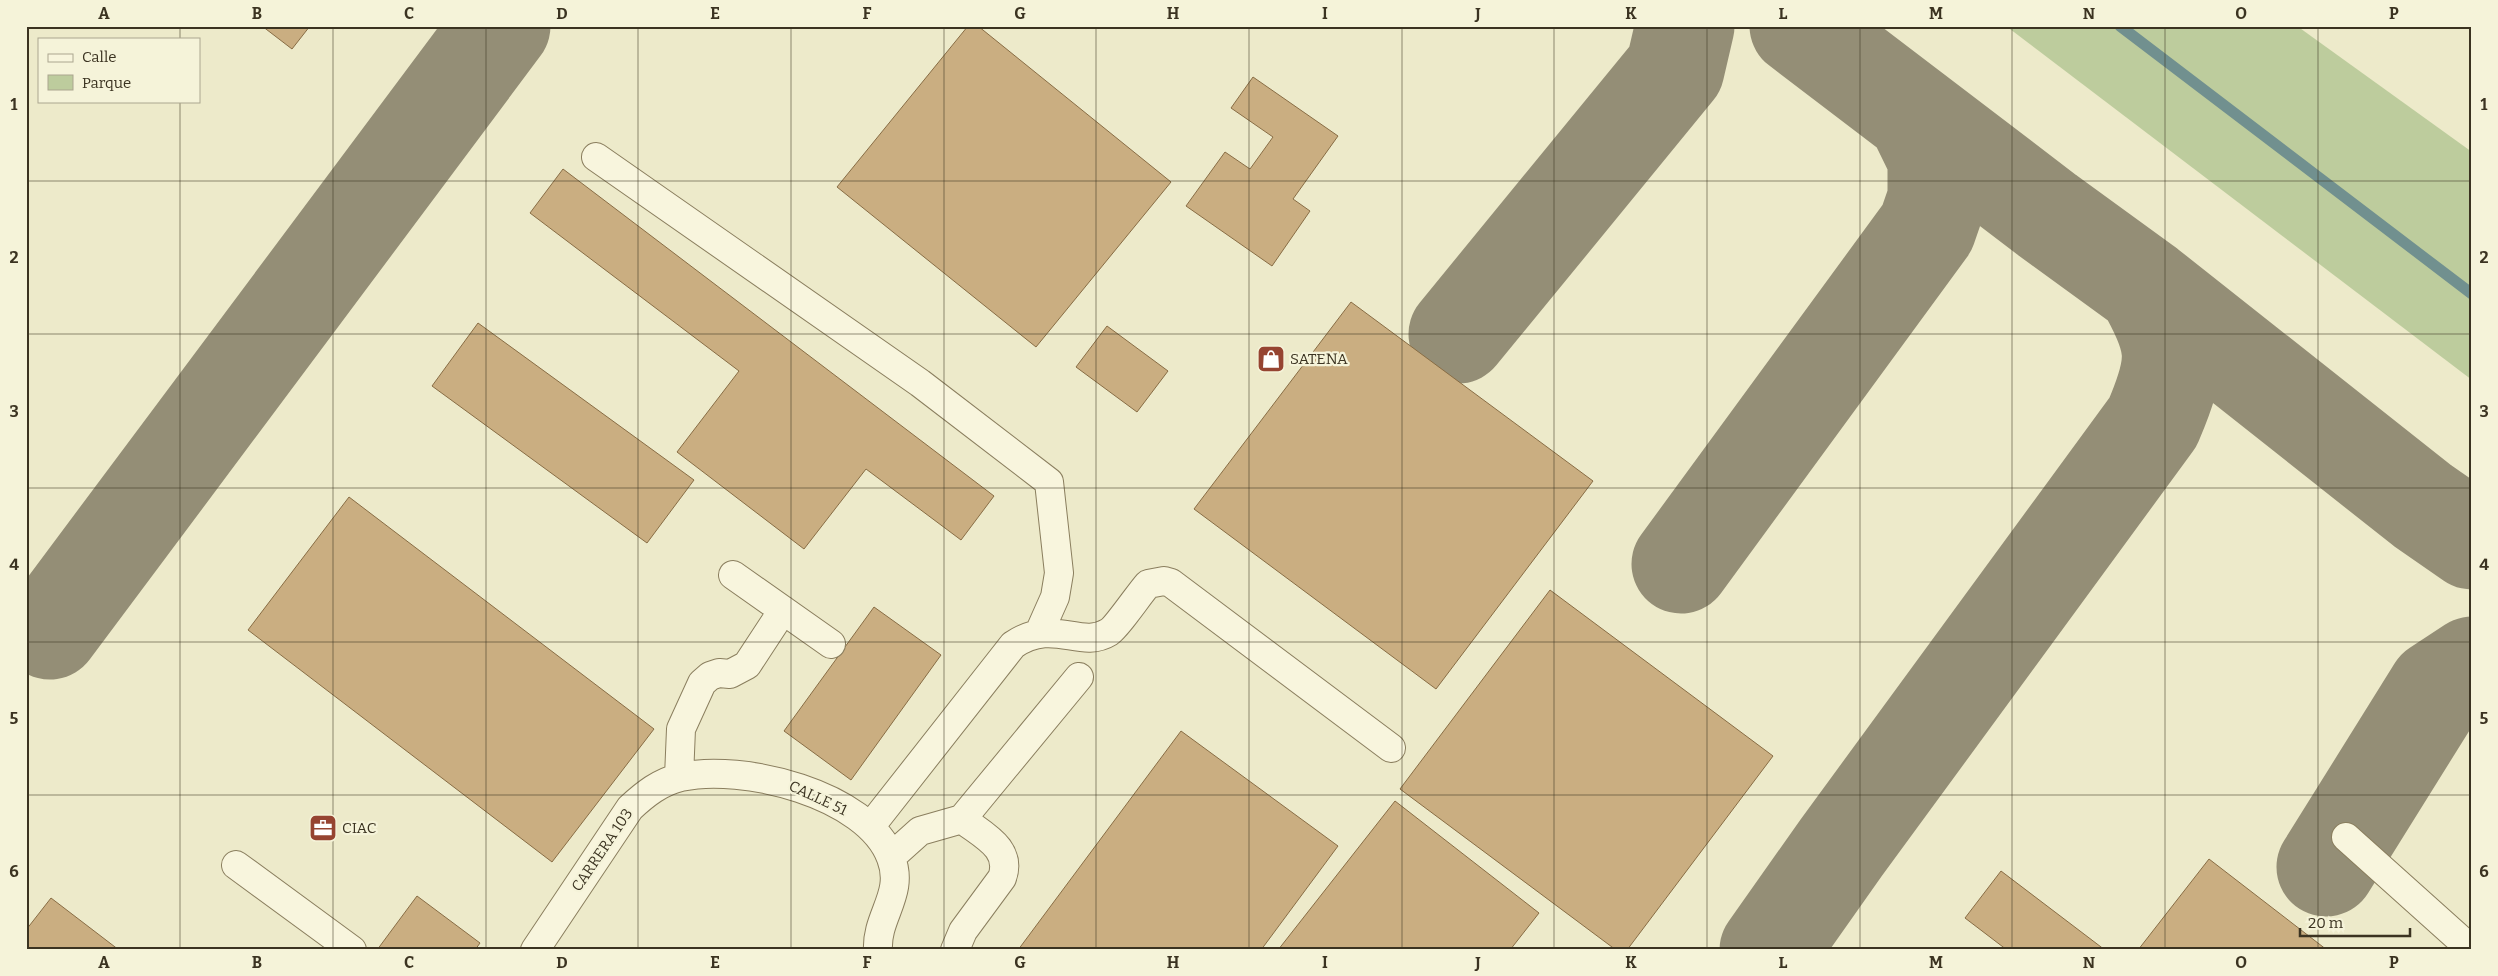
<svg xmlns="http://www.w3.org/2000/svg" width="2498" height="976" font-family="Bitter,serif">
  <rect width="100%" height="100%" fill="#edeaca"/>
  <path fill="#bdcc9d" d="M 2006,26 L 2297,26 L 2472,152 L 2472,380 Z"/>
  <g fill="none" stroke-linecap="round" stroke-linejoin="round">
    <path stroke="#71908f" stroke-width="11" d="M 2120,26 L 2472,294"/>
    <path stroke="#948e76" stroke-width="99" d="M 1799,26 L 2047,215 L 2146,287 L 2423,506 L 2472,540
      M 1458,334 L 1675,69 L 1685,26
      M 1681,564 L 1927,228 L 1937,199 L 1937,158 L 1916,115
      M 50,630 L 501,26
      M 2326,867 L 2437,689 L 2472,666
      M 1769,950 L 1841,848 L 2153,422 C 2179,361 2178,344 2146,287"/>
  </g>
  <path fill="#caae81" stroke="#886d45" d="M 262,26 L 310,26 L 292,49 Z
    M 968,26 L 978,26 L 1171,182 L 1036,347 L 837,187 Z
    M 1253,77 L 1338,136 L 1293,199 L 1310,211 L 1272,266 L 1186,206 L 1225,152 L 1250,169 L 1273,137 L 1231,108 Z
    M 563,169 L 994,496 L 961,540 L 866,469 L 804,549 L 677,452 L 739,371 L 530,213 Z
    M 1351,302 L 1593,481 L 1436,689 L 1194,509 Z
    M 478,323 L 694,480 L 647,543 L 432,386 Z
    M 1107,326 L 1168,371 L 1137,412 L 1076,367 Z
    M 349,497 L 654,729 L 552,862 L 248,630 Z
    M 1550,590 L 1773,756 L 1627,950 L 1616,950 L 1400,789 Z
    M 874,607 L 941,655 L 851,780 L 784,731 Z
    M 1181,731 L 1338,846 L 1261,950 L 1018,950 Z
    M 1395,801 L 1539,913 L 1510,950 L 1278,950 Z
    M 2209,859 L 2327,950 L 2138,950 Z
    M 2001,871 L 2105,950 L 2007,950 L 1965,918 Z
    M 417,896 L 480,943 L 475,950 L 377,950 Z
    M 51,898 L 119,950 L 26,950 L 26,930 Z"/>
  <g fill="none" stroke-linecap="round" stroke-linejoin="round">
    <defs>
      <path id="minor" d="M 596,157 L 920,383 L 1049,482 L 1059,573 L 1055,597 L 1039,633
        M 733,575 L 831,644
        M 679,777 L 681,729 L 702,683 L 710,676 L 719,673 L 730,674 L 747,665 L 783,610
        M 870,827 L 1013,645 C 1054,617 1080,650 1109,632 C 1117,627 1139,594 1148,584 L 1164,581 L 1171,583 L 1391,748
        M 2346,837 L 2472,950
        M 891,857 L 920,831 L 962,819 L 1079,677
        M 236,865 L 352,950
        M 535,950 L 630,808 C 645,794 660,782 681,777 C 741,763 868,794 891,858 C 905,894 876,916 878,950
        M 955,950 L 963,931 L 1002,878 C 1013,848 982,835 962,819"/>
    </defs>
    <use href="#minor" stroke="#8a7e5e" stroke-width="30"/>
    <use href="#minor" stroke="#f8f5dd" stroke-width="28"/>
  </g>
  <path fill="none" stroke="#3b3321" stroke-width="1" stroke-opacity="0.55" d="M 180,26 L 180,39M 333,26 L 333,950M 486,26 L 486,950M 638,26 L 638,950M 791,26 L 791,950M 944,26 L 944,950M 1096,26 L 1096,950M 1249,26 L 1249,950M 1402,26 L 1402,950M 1554,26 L 1554,950M 1707,26 L 1707,950M 1860,26 L 1860,950M 2012,26 L 2012,950M 2165,26 L 2165,950M 2318,26 L 2318,950M 180,101 L 180,950M 26,181 L 2472,181M 26,334 L 2472,334M 26,488 L 2472,488M 26,642 L 2472,642M 26,795 L 2472,795"/>
  <defs>
    <symbol id="shop-square" viewBox="-11 -11 22 22"><rect x="-9" y="-9" width="18" height="18" rx="4" fill="#964431" stroke="#f5f3d9"/><path d="M-5-2.5h2.3a2.7 3.5 0 0 1 5.4 0H5L5.5 6h-11ZM-1.5-2.5h3a1.5 2.3 0 0 0-3 0Z" fill="#fff"/></symbol>
    <symbol id="office-square" viewBox="-11 -11 22 22"><rect x="-9" y="-9" width="18" height="18" rx="4" fill="#964431" stroke="#f5f3d9"/><path d="M-6-3h4V-5.5h4V-3h4V5H-6ZM-1-4.5V-3h2v-1.5ZM-6 0V1H6V0Z" fill="#fff"/></symbol>
  </defs>
  <g fill-rule="evenodd">
    <use href="#shop-square" x="1255" y="343" width="32" height="32"/>
    <use href="#office-square" x="307" y="812" width="32" height="32"/>
  </g>
  <g text-anchor="middle" dominant-baseline="central" stroke-width="4.5" stroke-linejoin="round" paint-order="stroke">
    <g font-size="15" fill="#3b3321" stroke="#f5f3d9" text-anchor="start">
      <text x="1290" y="359">SATENA</text>
      <text x="342" y="828">CIAC</text>
    </g>
    <g font-size="15" fill="#3b3321" stroke="#f5f3d9">
      <text transform="translate(818 798) rotate(25)">CALLE 51</text>
      <text transform="translate(602 850) rotate(-56)">CARRERA 103</text>
    </g>
  </g>
  <rect width="2498" height="976" fill="none" stroke="#f5f3d9" stroke-width="55"/>
  <rect x="38" y="38" width="162" height="65" fill="#f5f3d9" stroke="#aba68f"/>
  <rect x="48" y="54" width="25" height="8" fill="#f8f5dd" stroke="#aba68f"/>
  <text x="82" y="62" font-size="15" fill="#3b3321">Calle</text>
  <rect x="48" y="75" width="25" height="15" fill="#bdcc9d" stroke="#aba68f"/>
  <text x="82" y="88" font-size="15" fill="#3b3321">Parque</text>
  <path d="M2300 928v8h110v-8" fill="none" stroke="#3b3321" stroke-width="2.5"/>
  <text x="2308" y="928" font-size="15" fill="#3b3321" stroke="#f5f3d9" stroke-width="4" paint-order="stroke">20 m</text>
  <rect x="28" y="28" width="2442" height="920" fill="none" stroke="#3b3321" stroke-width="2"/>
  <g font-size="16" text-anchor="middle" font-weight="bold" fill="#3b3321">
    <text x="104" y="19">A</text>
    <text x="257" y="19">B</text>
    <text x="409" y="19">C</text>
    <text x="562" y="19">D</text>
    <text x="715" y="19">E</text>
    <text x="867" y="19">F</text>
    <text x="1020" y="19">G</text>
    <text x="1173" y="19">H</text>
    <text x="1325" y="19">I</text>
    <text x="1478" y="19">J</text>
    <text x="1631" y="19">K</text>
    <text x="1783" y="19">L</text>
    <text x="1936" y="19">M</text>
    <text x="2089" y="19">N</text>
    <text x="2241" y="19">O</text>
    <text x="2394" y="19">P</text>
    <text x="14" y="110">1</text>
    <text x="2484" y="110">1</text>
    <text x="14" y="263">2</text>
    <text x="2484" y="263">2</text>
    <text x="14" y="417">3</text>
    <text x="2484" y="417">3</text>
    <text x="14" y="570">4</text>
    <text x="2484" y="570">4</text>
    <text x="14" y="724">5</text>
    <text x="2484" y="724">5</text>
    <text x="14" y="877">6</text>
    <text x="2484" y="877">6</text>
    <text x="104" y="968">A</text>
    <text x="257" y="968">B</text>
    <text x="409" y="968">C</text>
    <text x="562" y="968">D</text>
    <text x="715" y="968">E</text>
    <text x="867" y="968">F</text>
    <text x="1020" y="968">G</text>
    <text x="1173" y="968">H</text>
    <text x="1325" y="968">I</text>
    <text x="1478" y="968">J</text>
    <text x="1631" y="968">K</text>
    <text x="1783" y="968">L</text>
    <text x="1936" y="968">M</text>
    <text x="2089" y="968">N</text>
    <text x="2241" y="968">O</text>
    <text x="2394" y="968">P</text>
  </g>
</svg>
